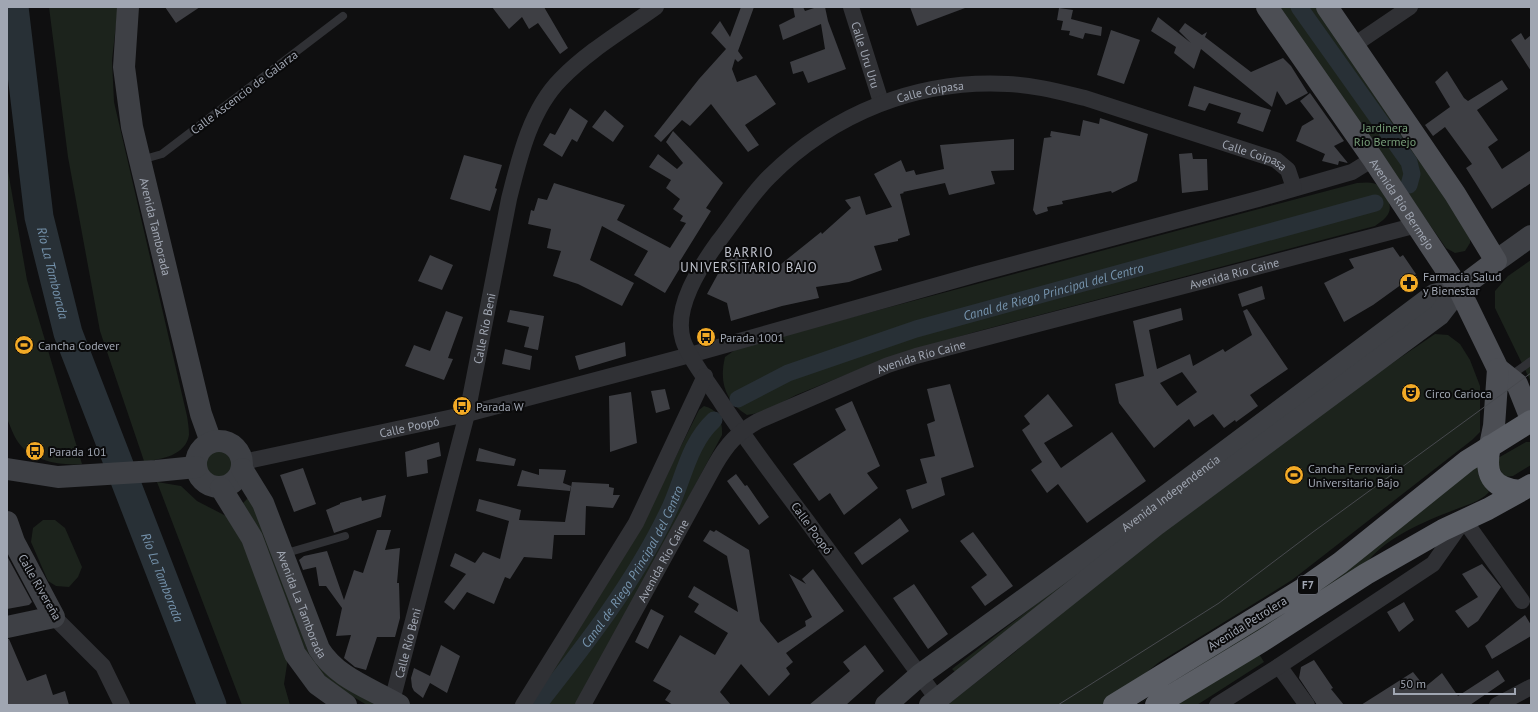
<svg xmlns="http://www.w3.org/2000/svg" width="1538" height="712" font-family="'PT Sans',sans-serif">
  <rect width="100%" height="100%" fill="#0f0f10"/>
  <path fill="#1c231c" d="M 49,7 L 118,7 L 112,60 L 114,102 L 187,416 C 188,422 189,429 189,435 C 186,455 161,460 144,461 L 100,331 L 68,157 Z
    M 1277,7 L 1316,7 L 1470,234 L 1470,243 L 1465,251 L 1455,253 L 1446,248 Z
    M 7,165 L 27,280 L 82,464 C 61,466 31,461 18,442 C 13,435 11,427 7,419 Z
    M 1357,183 C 1364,183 1373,181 1379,186 C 1382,188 1384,193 1386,196 C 1395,211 1387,218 1375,226 L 975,332 L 890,357 L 796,395 L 764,412 L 747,415 C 725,401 719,382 725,357 L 739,347 Z
    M 1531,260 L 1531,382 L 1495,308 L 1495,291 L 1508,276 Z
    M 1435,334 L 1448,335 L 1460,344 L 1470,360 L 1480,386 L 1480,432 L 1472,440 L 1292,580 L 1158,663 L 1125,690 L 1101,705 L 947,705 L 1015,652 L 1074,600 L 1360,385 Z
    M 704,406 C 718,409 723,422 722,435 L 577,705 L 529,705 L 674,460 L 699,410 Z
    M 1526,442 L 1531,442 L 1531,465 L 1513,476 L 1504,477 L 1496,462 L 1498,458 Z
    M205 464a15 15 0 1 1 30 0a15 15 0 1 1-30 0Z
    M 1477,465 L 1479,476 L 1489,492 C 1480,502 1466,505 1454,510 C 1425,521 1380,540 1364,567 L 1248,641 L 1137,705 L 1281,613 Z
    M 157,482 L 181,486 L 197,501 L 226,516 L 248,551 L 288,658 L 284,684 L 290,705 L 242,705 Z
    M 249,497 L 265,533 L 309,654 L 379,705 L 367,705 L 331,684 L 310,661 L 242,504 Z
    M 43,520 L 55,520 L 65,528 L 82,567 L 78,577 L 69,587 L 56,586 L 48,581 L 31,542 L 33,528 Z
    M 1096,558 L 957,674 L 952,669 Z
    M 1259,654 L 1264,662 L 1197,705 L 1176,705 Z"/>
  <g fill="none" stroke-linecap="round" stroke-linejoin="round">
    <g stroke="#283036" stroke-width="17">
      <path d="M 1299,7 L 1409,162 L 1412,174 L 1409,185"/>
      <path id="s1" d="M 738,399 L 788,373 L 916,329 L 1375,203"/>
      <path id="s2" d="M 538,705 C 586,644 633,584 667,514 C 683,483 687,445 714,420"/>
    </g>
    <path stroke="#283036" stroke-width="29" id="s3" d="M 14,7 L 39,217 L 68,333 L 212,705"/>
  </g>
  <path fill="#3e3f44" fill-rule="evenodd" d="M 165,7 L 200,7 L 176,23 Z
    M 492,7 L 544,7 L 568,48 L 560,54 L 538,23 L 529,29 L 522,17 L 509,29 Z
    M 741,7 L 754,7 L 738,51 L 743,58 L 738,62 L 735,59 L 732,69 L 737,82 L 756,75 L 776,104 L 745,125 L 759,145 L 748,152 L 711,104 L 690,126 L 682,120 L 661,142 L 654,136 L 699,79 L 726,49 L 711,33 L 720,21 L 730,37 Z
    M 793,7 L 803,7 L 805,11 L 817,7 L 825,7 L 828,21 L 846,69 L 808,83 L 803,71 L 793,74 L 790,62 L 825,49 L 821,24 L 783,40 L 779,25 L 795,17 Z
    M 910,7 L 965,7 L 965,8 L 917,26 Z
    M 1059,8 L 1073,10 L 1071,19 L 1102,27 L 1101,36 L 1085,33 L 1083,39 L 1069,35 L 1070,31 L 1061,30 L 1063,21 L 1057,20 Z
    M 1158,17 L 1191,43 L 1179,31 L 1185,23 L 1202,35 L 1207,32 L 1205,37 L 1251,72 L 1283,58 L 1291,66 L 1308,93 L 1286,105 L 1277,91 L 1272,107 L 1201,49 L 1194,69 L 1174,53 L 1176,47 L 1151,31 Z
    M 1111,30 L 1140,40 L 1124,84 L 1097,75 Z
    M 1521,33 L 1525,40 L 1531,35 L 1531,71 L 1511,40 Z
    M 1447,71 L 1464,98 L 1468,101 L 1502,80 L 1508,89 L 1477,110 L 1498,140 L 1488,147 L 1502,169 L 1531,150 L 1531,183 L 1492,209 L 1466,168 L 1472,164 L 1445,127 L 1433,136 L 1425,125 L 1450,107 L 1435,82 Z
    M 1194,86 L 1271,110 L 1263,132 L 1237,123 L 1241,113 L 1209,103 L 1205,111 L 1188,106 Z
    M 1310,93 L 1344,141 L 1334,146 L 1348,163 L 1339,161 L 1338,165 L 1322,161 L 1325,154 L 1296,141 L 1302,126 L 1314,119 L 1300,101 Z
    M 570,108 L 588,121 L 577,142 L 572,139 L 562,157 L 543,145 L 550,133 L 555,135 Z
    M 605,110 L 624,126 L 613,142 L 592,127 Z
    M 1100,118 L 1148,134 L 1137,181 L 1112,193 L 1111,191 L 1062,201 L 1063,204 L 1047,207 L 1048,211 L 1036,215 L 1033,210 L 1044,138 L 1052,137 L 1050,136 L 1051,131 L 1080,136 L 1083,120 L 1099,124 Z
    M 673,131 L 723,183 L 706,208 L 711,211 L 680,261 L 683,263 L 665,293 L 634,275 L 648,251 L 602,226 L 590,260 L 634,283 L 622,306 L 578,284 L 553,276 L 561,251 L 547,248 L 551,229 L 528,224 L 531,210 L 534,211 L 538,198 L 547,200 L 554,183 L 625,205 L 617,220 L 670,248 L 686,223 L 680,221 L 683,216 L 673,209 L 680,199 L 666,188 L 671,180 L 649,167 L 658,154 L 677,169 L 683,163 L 666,142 Z
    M 1014,139 L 1014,170 L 991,171 L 995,184 L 949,195 L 945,183 L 903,192 L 904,193 L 900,194 L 910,235 L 898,239 L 898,241 L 874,246 L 882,270 L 849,282 L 816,287 L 819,298 L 782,306 L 731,321 L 727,303 L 707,294 L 731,250 L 770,273 L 821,232 L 822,234 L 851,208 L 845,200 L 860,196 L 866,215 L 892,207 L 874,174 L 901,160 L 906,172 L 914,170 L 916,175 L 944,169 L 940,145 Z
    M 1192,153 L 1193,159 L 1207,159 L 1208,190 L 1182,193 L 1179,154 Z
    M 464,155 L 502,165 L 495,188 L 497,189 L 490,211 L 450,199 Z
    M 1393,247 L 1400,257 L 1403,255 L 1416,274 L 1373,305 L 1344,322 L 1324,283 L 1354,268 L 1349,259 Z
    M 430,255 L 453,265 L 442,290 L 418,281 Z
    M 1262,286 L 1265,299 L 1242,307 L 1238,294 Z
    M 1181,308 L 1183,320 L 1149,330 L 1157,369 L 1190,354 L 1193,366 L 1223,349 L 1225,352 L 1252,335 L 1243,311 L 1247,309 L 1288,369 L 1250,395 L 1258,406 L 1236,422 L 1235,420 L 1224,428 L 1213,414 L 1194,427 L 1189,419 L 1154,448 L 1119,403 L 1115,384 L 1144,376 L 1133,321 ZM 1182,372 L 1197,392 L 1177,406 L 1160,383 Z
    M 510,310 L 544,316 L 538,350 L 524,347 L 529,327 L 507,322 Z
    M 446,311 L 463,317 L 448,358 L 453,359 L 444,380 L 405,366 L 414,345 L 430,351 Z
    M 625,342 L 626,356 L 579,370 L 575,356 Z
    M 505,349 L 532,356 L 530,370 L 502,364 Z
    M 950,384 L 974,467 L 941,478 L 945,495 L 912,509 L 906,490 L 927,483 L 920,459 L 935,456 L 927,424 L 935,421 L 927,389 Z
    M 665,389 L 670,409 L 656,413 L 651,391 Z
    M 631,392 L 637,443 L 610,452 L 609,396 Z
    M 1048,394 L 1073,426 L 1044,443 L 1061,468 L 1112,432 L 1146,481 L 1087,523 L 1058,484 L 1047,493 L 1031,470 L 1042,462 L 1022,430 L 1030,424 L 1024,416 Z
    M 852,401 L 880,466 L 867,473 L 878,488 L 844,515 L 830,493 L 819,501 L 793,464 L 846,430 L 835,409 Z
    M 439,442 L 441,456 L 427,460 L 428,473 L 407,477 L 405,452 Z
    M 479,448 L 516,459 L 514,466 L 476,461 Z
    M 303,468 L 316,504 L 294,512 L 280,475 Z
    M 539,469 L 566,470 L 563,483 L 571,486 L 570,491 L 517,486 L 522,470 L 539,475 Z
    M 736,474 L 745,486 L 747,485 L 769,517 L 759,525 L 727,481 Z
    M 572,482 L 609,484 L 609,487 L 614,488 L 613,495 L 620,495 L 613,508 L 586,506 L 585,535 L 554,535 L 552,559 L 524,557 L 510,579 L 505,577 L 494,604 L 467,592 L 454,610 L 444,602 L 466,574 L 450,566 L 455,553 L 475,563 L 483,552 L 500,559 L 509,521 L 476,511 L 479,499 L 521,510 L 519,520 L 565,522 Z
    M 386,495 L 381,517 L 334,533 L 326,510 L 340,504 L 340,503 L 361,497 L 362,501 Z
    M 900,518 L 909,531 L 862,565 L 854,553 Z
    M 377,530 L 391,530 L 385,550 L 400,548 L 397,583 L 399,583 L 400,618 L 395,637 L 377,637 L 366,670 L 355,667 L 344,658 L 351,635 L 336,636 L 342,608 L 326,586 L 319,586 L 316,567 L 303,570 L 299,560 L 304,556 L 327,551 L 344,600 L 354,570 L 363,573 Z
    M 710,530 L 714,532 L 716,530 L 749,550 L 760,621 L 778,643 L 806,626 L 805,621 L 812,617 L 789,574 L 806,584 L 802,579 L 813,569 L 844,611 L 786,653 L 793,662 L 786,668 L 790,674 L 769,696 L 741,664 L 720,692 L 731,705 L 673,705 L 665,700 L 671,691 L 653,681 L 680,635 L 715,655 L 728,633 L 694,612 L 699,604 L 688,597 L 694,586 L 738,612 L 727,556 L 703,541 Z
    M 973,532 L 1013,586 L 985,606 L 971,587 L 987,575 L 960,541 Z
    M 7,556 L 32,602 L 29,605 L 7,609 Z
    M 1482,564 L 1501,587 L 1478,621 L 1468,628 L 1455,611 L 1478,597 L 1462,574 Z
    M 914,584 L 948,634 L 928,649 L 893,598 Z
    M 1404,602 L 1414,620 L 1399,632 L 1387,612 Z
    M 651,609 L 664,616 L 648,649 L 635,642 Z
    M 1525,615 L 1531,625 L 1531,636 L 1492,659 L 1485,646 Z
    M 7,639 L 9,639 L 27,681 L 46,674 L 53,695 L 65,691 L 69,705 L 7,705 Z
    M 441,645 L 460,656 L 447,693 L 430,683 L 423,698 L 414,691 L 412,687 L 411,678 L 414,668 L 430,676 Z
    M 865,645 L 884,671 L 846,705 L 809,705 L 850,671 L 843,662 Z
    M 1314,660 L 1333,688 L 1331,689 L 1344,705 L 1317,705 L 1299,678 L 1301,667 Z
    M 1498,670 L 1505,681 L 1470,705 L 1361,705 L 1413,672 L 1425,687 L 1442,673 L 1458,696 Z"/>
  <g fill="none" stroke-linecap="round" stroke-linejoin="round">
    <path stroke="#303135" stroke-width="8" d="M 141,160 L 162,154 L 343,16
      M 1510,376 L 1531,361
      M 283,554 L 345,536"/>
    <g stroke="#303135" stroke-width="16">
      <path id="s4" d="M 851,7 L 881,102"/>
      <path d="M 1354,45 L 1410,7"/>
      <path id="s5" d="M 243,462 L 467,414 L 690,355 L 977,274 L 1258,199 L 1352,172 L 1373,159"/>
      <path d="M 54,617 L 103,666 L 122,705"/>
      <path d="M 1279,666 L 1307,705"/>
      <path id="s6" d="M 937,699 C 894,639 850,580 807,521 C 778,482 748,443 721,402 C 711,386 688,357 683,340 C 673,308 700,267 718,242 C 735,220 750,196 769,177 C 833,113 918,79 1008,84 C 1034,85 1060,92 1085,98 L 1276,160 L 1288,170 L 1294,188"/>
      <path id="s7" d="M 392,701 L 467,414 L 509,199 C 519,159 530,110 561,79 C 588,51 624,30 656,7"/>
      <path d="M 523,705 L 636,523 L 705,376"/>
      <path id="s8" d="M 583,705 L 715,465 C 727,444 737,433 758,421 L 888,365 L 916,356 L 1417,225"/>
      <path d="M 1217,705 L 1279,666 L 1433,564 L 1464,520 L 1522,601"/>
      <path d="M 1497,705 L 1531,687"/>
    </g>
    <g stroke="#3e4045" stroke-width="22">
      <path id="s9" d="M 128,7 L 124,67 L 132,127 L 201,414 L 211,442"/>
      <path d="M 1496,261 L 1531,236"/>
      <circle cx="219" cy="464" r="23"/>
      <path d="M 7,469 L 58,477 L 156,471 L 196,467"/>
      <path id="s10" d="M 242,469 L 263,503 L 319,649 C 337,678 370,688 399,705"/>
      <path d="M 221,488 L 252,538 L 295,654 L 317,684 L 346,705"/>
      <path d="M 7,522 L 14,542 L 54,617 L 7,627"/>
      <path id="s11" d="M 886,705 L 920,675 L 1146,511 L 1434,295 L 1459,289"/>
      <path d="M 930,705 L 1156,525 L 1439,315 L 1459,289"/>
    </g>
    <g stroke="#4c4e54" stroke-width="22">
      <path id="s12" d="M 1267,7 L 1373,159 L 1459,289 L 1498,369 L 1517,384 L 1531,419"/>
      <path d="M 1327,7 L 1455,194 L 1496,261 L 1459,289"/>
      <path d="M 1490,446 L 1494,426 L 1498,369"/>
    </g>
    <path stroke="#5c5f66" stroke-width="22" d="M 1490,446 C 1484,474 1491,488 1520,491
      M 1114,705 L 1303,589 L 1340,563 L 1467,461 L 1531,421
      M 1156,705 L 1262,641 L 1366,574 L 1443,530 L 1488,509 L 1531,485"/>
    <path stroke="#47494e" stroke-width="1" d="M 1058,705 L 1219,603 L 1313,532 L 1531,373"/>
  </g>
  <defs>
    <symbol id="pharmacy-disc" viewBox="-11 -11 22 22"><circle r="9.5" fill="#f2aa26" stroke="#0a0a0b"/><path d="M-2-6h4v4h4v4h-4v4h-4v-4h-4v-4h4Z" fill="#111"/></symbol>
    <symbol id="bus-disc" viewBox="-11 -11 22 22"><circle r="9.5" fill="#f2aa26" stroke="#0a0a0b"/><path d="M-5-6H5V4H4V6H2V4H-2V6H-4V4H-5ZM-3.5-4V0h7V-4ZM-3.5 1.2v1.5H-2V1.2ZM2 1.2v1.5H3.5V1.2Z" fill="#111"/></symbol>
    <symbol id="stadium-disc" viewBox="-11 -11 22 22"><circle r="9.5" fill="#f2aa26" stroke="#0a0a0b"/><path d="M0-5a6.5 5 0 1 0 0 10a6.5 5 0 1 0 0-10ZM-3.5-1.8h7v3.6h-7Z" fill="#111"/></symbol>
    <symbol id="theatre-disc" viewBox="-11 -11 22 22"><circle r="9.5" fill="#f2aa26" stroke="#0a0a0b"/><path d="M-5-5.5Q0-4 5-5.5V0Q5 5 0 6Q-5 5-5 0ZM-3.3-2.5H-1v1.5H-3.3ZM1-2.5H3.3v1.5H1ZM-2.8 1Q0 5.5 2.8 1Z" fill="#111"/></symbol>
  </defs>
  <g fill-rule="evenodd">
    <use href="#pharmacy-disc" x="1398" y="272" width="22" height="22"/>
    <use href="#bus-disc" x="695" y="326" width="22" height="22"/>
    <use href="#stadium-disc" x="13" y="334" width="22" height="22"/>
    <use href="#theatre-disc" x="1400" y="382" width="22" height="22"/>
    <use href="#bus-disc" x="451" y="395" width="22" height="22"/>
    <use href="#bus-disc" x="24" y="440" width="22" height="22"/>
    <use href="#stadium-disc" x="1283" y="464" width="22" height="22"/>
  </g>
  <g text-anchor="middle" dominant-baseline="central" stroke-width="4" stroke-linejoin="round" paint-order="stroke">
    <rect fill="#0a0a0b" stroke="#737780" stroke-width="1" x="1298" y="576" width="20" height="18" rx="3"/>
    <g font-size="11" font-weight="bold" fill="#a0a6b2">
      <text x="1308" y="585">F7</text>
    </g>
    <g font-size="12" fill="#a0a6b2" stroke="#0a0a0b">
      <text stroke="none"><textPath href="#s4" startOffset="50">Calle Uru Uru</textPath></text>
      <text transform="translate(244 92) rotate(-37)">Calle Ascencio de Galarza</text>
      <text stroke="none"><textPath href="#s6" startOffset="816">Calle Coipasa</textPath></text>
      <text stroke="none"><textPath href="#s6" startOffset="1152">Calle Coipasa</textPath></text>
      <text stroke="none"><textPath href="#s12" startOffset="239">Avenida Río Bermejo</textPath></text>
      <text stroke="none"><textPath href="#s9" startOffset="223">Avenida Tamborada</textPath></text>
      <text stroke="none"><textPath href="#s8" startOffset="836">Avenida Río Caine</textPath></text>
      <text stroke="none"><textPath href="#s7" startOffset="384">Calle Río Beni</textPath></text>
      <text stroke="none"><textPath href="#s8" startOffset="512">Avenida Río Caine</textPath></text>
      <text stroke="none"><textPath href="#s5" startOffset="170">Calle Poopó</textPath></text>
      <text stroke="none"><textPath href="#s11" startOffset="355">Avenida Independencia</textPath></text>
      <text transform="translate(812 528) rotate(54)">Calle Poopó</text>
      <text stroke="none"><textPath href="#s8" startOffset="165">Avenida Río Caine</textPath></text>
      <text transform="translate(40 587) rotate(60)">Calle Rivereña</text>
      <text stroke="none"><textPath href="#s10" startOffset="148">Avenida La Tamborada</textPath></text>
      <text transform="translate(1247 623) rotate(-32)">Avenida Petrolera</text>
      <text stroke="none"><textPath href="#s7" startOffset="60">Calle Río Beni</textPath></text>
    </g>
    <g font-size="12" fill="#769d78" stroke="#0a0a0b">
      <text x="1385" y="127">Jardinera<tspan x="1385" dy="14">Río Bermejo</tspan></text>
    </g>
    <g font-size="12" fill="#a0a6b2" stroke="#0a0a0b" text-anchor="start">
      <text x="1423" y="276">Farmacia Salud<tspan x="1423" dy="14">y Bienestar</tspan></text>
      <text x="720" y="337">Parada 1001</text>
      <text x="38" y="345">Cancha Codever</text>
      <text x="1425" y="393">Circo Carioca</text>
      <text x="476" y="406">Parada W</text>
      <text x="49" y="451">Parada 101</text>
      <text x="1308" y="468">Cancha Ferroviaria<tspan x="1308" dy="14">Universitario Bajo</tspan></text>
    </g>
    <g font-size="13" letter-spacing="1" fill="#c1c4ce" stroke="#0a0a0b">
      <text x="749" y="252">BARRIO<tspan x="749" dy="15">UNIVERSITARIO BAJO</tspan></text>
    </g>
    <g font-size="13" font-style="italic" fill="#7694ae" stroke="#0a0a0b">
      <text stroke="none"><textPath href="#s3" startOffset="269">Río La Tamborada</textPath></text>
      <text stroke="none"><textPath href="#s1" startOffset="334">Canal de Riego Principal del Centro</textPath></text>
      <text stroke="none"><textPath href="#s2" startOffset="168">Canal de Riego Principal del Centro</textPath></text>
      <text stroke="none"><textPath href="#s3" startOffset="593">Río La Tamborada</textPath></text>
    </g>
  </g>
  <rect width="1538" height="712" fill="none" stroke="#a0a6b2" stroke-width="16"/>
  <path d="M1394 688v6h121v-6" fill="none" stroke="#a0a6b2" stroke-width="2"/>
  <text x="1400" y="688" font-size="12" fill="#a0a6b2" stroke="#0a0a0b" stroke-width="3" paint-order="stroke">50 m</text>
</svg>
